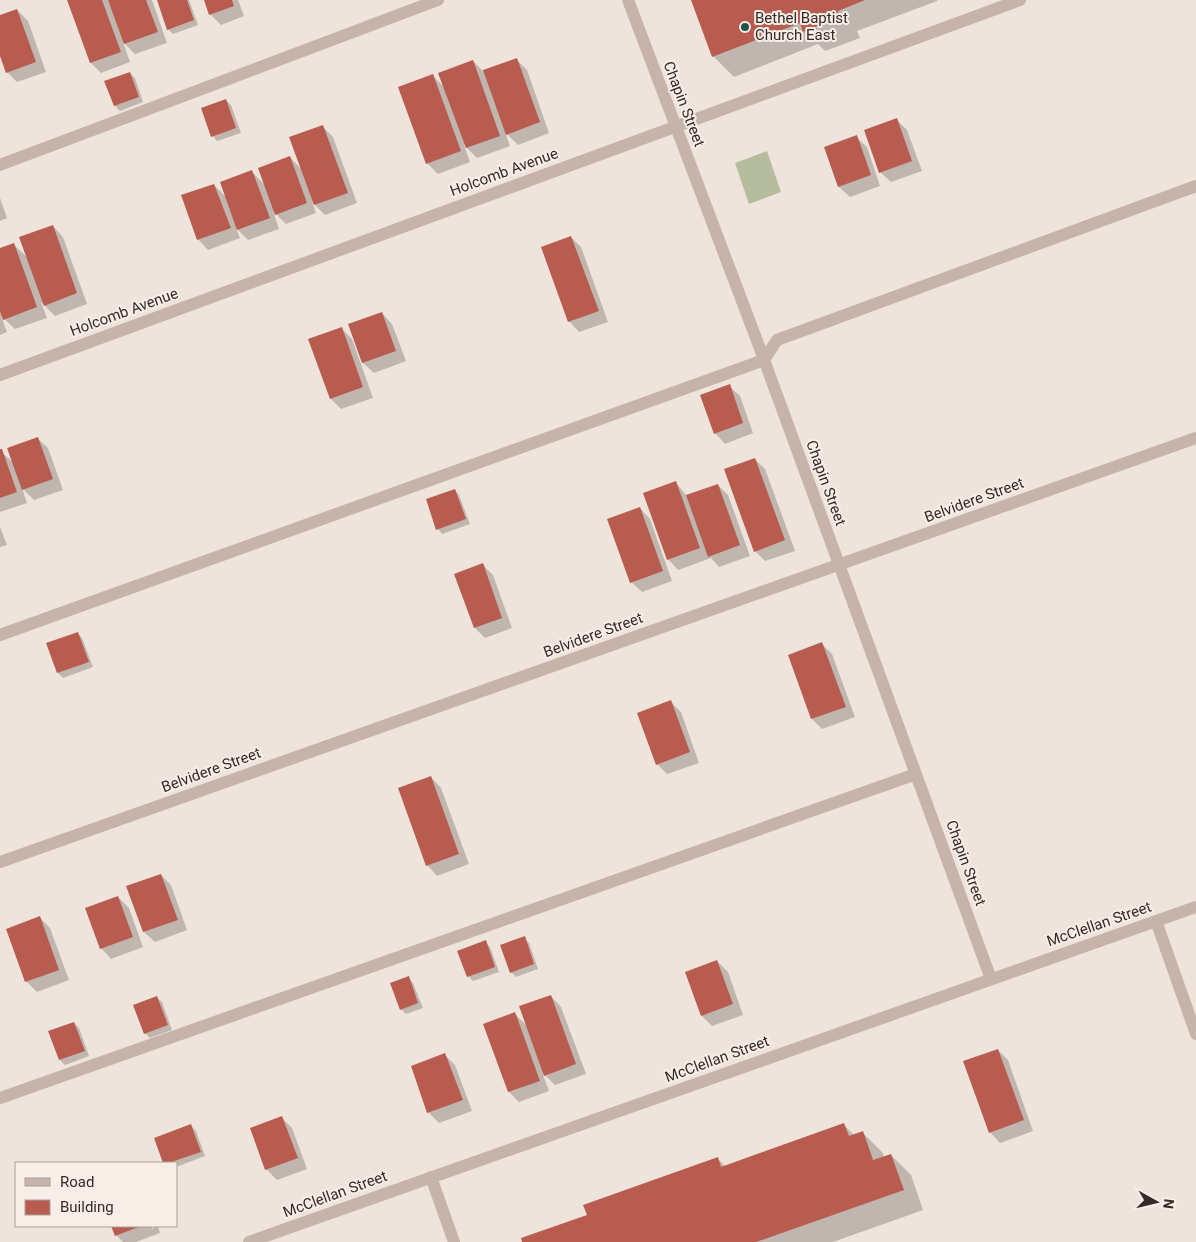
<svg xmlns="http://www.w3.org/2000/svg" width="1196" height="1242" font-family="Roboto,sans-serif">
  <rect width="100%" height="100%" fill="#efe4dc"/>
  <path fill="#b6bd9e" d="M 767,151 L 781,192 L 749,204 L 735,163 Z"/>
  <path fill="#0003" d="M 68,0 L 152,0 L 167,43 L 135,54 L 123,42 L 130,62 L 101,73 L 91,63 Z
    M 161,0 L 189,0 L 198,25 L 173,34 L 168,29 Z
    M 205,0 L 238,0 L 244,16 L 221,25 L 210,14 Z
    M 692,0 L 937,0 L 937,1 L 857,31 L 860,38 L 825,51 L 818,44 L 734,77 L 713,56 Z
    M 17,10 L 28,21 L 46,72 L 17,82 L 7,72 L 0,52 L 0,17 Z
    M 517,60 L 527,70 L 549,133 L 518,145 L 505,132 L 510,146 L 477,158 L 464,145 L 470,162 L 438,174 L 427,163 L 433,76 L 446,89 L 473,61 L 483,71 Z
    M 130,73 L 135,78 L 143,102 L 120,111 L 115,106 Z
    M 226,100 L 231,105 L 241,133 L 217,141 L 213,136 Z
    M 897,120 L 907,130 L 922,171 L 891,182 L 880,172 Z
    M 323,127 L 333,137 L 357,203 L 325,215 L 312,202 L 316,213 L 286,224 L 273,211 L 279,229 L 248,240 L 236,228 L 240,238 L 208,250 L 198,239 L 214,185 L 226,197 L 252,172 L 265,185 L 290,157 L 302,170 Z
    M 856,137 L 867,147 L 880,186 L 850,197 L 839,187 L 826,148 Z
    M 0,198 L 7,218 L 0,221 Z
    M 53,226 L 63,237 L 87,304 L 55,316 L 41,302 L 47,318 L 15,329 L 1,316 L 7,332 L 0,335 L 0,250 L 14,245 L 28,258 Z
    M 571,237 L 581,247 L 608,322 L 579,332 L 569,321 Z
    M 382,313 L 392,324 L 406,361 L 374,373 L 363,363 L 350,325 Z
    M 341,328 L 352,339 L 373,398 L 341,409 L 331,399 Z
    M 729,386 L 740,396 L 753,433 L 725,444 L 715,433 Z
    M 37,438 L 48,448 L 63,490 L 34,500 L 22,488 L 27,503 L 0,512 L 0,451 L 13,462 Z
    M 755,459 L 765,469 L 795,551 L 765,561 L 755,551 Z
    M 676,483 L 687,496 L 718,485 L 728,495 L 750,556 L 719,567 L 711,558 L 678,570 L 668,559 Z
    M 455,490 L 459,495 L 470,524 L 442,534 L 438,529 L 427,500 Z
    M 640,508 L 650,519 L 672,581 L 642,592 L 631,582 Z
    M 0,527 L 7,545 L 0,547 Z
    M 483,565 L 493,575 L 512,628 L 485,638 L 475,628 L 456,574 Z
    M 77,633 L 82,638 L 93,667 L 63,678 L 58,673 Z
    M 822,644 L 832,654 L 855,717 L 822,729 L 812,719 L 789,655 Z
    M 671,702 L 681,712 L 699,763 L 667,774 L 657,764 Z
    M 431,777 L 441,788 L 469,864 L 437,876 L 427,865 Z
    M 161,875 L 171,885 L 187,930 L 155,942 L 144,932 Z
    M 118,897 L 129,908 L 143,947 L 111,959 L 101,948 Z
    M 40,918 L 50,928 L 69,980 L 37,992 L 26,981 Z
    M 524,938 L 529,943 L 538,969 L 516,977 L 511,972 Z
    M 485,942 L 490,947 L 499,972 L 473,981 L 468,976 Z
    M 717,961 L 728,972 L 743,1015 L 712,1026 L 702,1016 Z
    M 408,978 L 413,983 L 423,1008 L 406,1014 L 401,1009 Z
    M 551,996 L 561,1007 L 586,1074 L 555,1085 L 542,1072 L 549,1091 L 519,1102 L 509,1092 L 515,1014 L 528,1027 Z
    M 157,998 L 162,1002 L 172,1030 L 150,1038 L 145,1033 Z
    M 74,1023 L 79,1028 L 89,1056 L 65,1065 L 60,1060 Z
    M 998,1050 L 1008,1060 L 1033,1131 L 1000,1143 L 990,1132 Z
    M 445,1055 L 455,1065 L 472,1111 L 439,1123 L 428,1112 Z
    M 282,1118 L 292,1128 L 307,1169 L 277,1180 L 266,1169 Z
    M 844,1125 L 855,1136 L 863,1133 L 883,1153 L 884,1157 L 891,1155 L 911,1175 L 923,1210 L 833,1242 L 523,1242 L 588,1215 L 717,1158 L 726,1167 Z
    M 191,1126 L 196,1131 L 205,1156 L 176,1167 L 176,1163 L 164,1163 L 155,1139 Z
    M 112,1226 L 151,1226 L 152,1229 L 154,1228 L 153,1226 L 158,1226 L 160,1233 L 136,1242 L 123,1242 L 116,1235 Z"/>
  <path fill="#b95c50" d="M 67,0 L 102,0 L 121,52 L 90,63 Z
    M 108,0 L 146,0 L 158,32 L 124,44 Z
    M 157,0 L 187,0 L 194,20 L 167,30 Z
    M 204,0 L 232,0 L 234,6 L 209,15 Z
    M 691,0 L 865,0 L 838,11 L 840,17 L 803,32 L 800,23 L 712,57 Z
    M 17,9 L 36,62 L 6,73 L 0,56 L 0,15 Z
    M 517,58 L 540,122 L 506,135 L 483,70 Z
    M 473,60 L 500,136 L 466,148 L 438,73 Z
    M 130,72 L 139,97 L 114,106 L 104,81 Z
    M 433,74 L 461,151 L 426,164 L 398,87 Z
    M 226,99 L 236,128 L 211,137 L 201,108 Z
    M 897,118 L 912,161 L 879,173 L 864,130 Z
    M 323,125 L 348,193 L 314,205 L 289,137 Z
    M 857,135 L 871,175 L 838,187 L 824,147 Z
    M 290,156 L 307,203 L 275,215 L 258,168 Z
    M 252,170 L 270,218 L 237,230 L 220,182 Z
    M 214,184 L 231,228 L 197,240 L 181,195 Z
    M 53,225 L 77,293 L 44,306 L 19,237 Z
    M 571,236 L 599,311 L 568,322 L 541,247 Z
    M 14,243 L 37,307 L 3,320 L 0,311 L 0,248 Z
    M 382,312 L 396,351 L 362,363 L 348,324 Z
    M 342,327 L 363,387 L 330,399 L 308,339 Z
    M 730,384 L 743,423 L 714,434 L 700,395 Z
    M 38,437 L 53,479 L 22,490 L 7,448 Z
    M 0,449 L 2,449 L 17,492 L 0,498 Z
    M 755,458 L 785,540 L 754,552 L 724,469 Z
    M 676,481 L 700,548 L 667,560 L 643,493 Z
    M 718,484 L 740,545 L 708,557 L 686,495 Z
    M 455,489 L 466,519 L 436,530 L 426,499 Z
    M 640,507 L 663,571 L 630,583 L 607,519 Z
    M 483,563 L 502,618 L 474,628 L 454,574 Z
    M 78,632 L 89,662 L 57,673 L 46,643 Z
    M 822,642 L 846,707 L 811,719 L 788,655 Z
    M 671,700 L 690,752 L 656,765 L 637,713 Z
    M 431,776 L 459,854 L 426,866 L 398,788 Z
    M 161,874 L 178,920 L 143,932 L 126,886 Z
    M 118,896 L 133,937 L 100,949 L 85,908 Z
    M 40,916 L 59,970 L 25,982 L 6,929 Z
    M 525,936 L 534,964 L 510,973 L 500,945 Z
    M 486,940 L 495,967 L 467,977 L 457,951 Z
    M 717,960 L 733,1004 L 701,1016 L 685,972 Z
    M 409,976 L 418,1003 L 400,1010 L 390,983 Z
    M 551,995 L 576,1064 L 544,1076 L 519,1006 Z
    M 157,996 L 168,1025 L 144,1034 L 133,1005 Z
    M 515,1012 L 540,1081 L 508,1092 L 483,1024 Z
    M 74,1022 L 85,1051 L 59,1060 L 48,1031 Z
    M 998,1049 L 1024,1120 L 989,1133 L 963,1061 Z
    M 445,1053 L 463,1100 L 427,1113 L 411,1066 Z
    M 282,1116 L 298,1158 L 265,1170 L 250,1128 Z
    M 844,1123 L 849,1136 L 863,1131 L 873,1160 L 891,1154 L 904,1190 L 756,1242 L 522,1242 L 521,1238 L 587,1215 L 583,1205 L 718,1157 L 721,1167 Z
    M 191,1124 L 201,1152 L 168,1163 L 163,1163 L 154,1138 Z
    M 111,1226 L 141,1226 L 115,1236 Z"/>
  <g fill="none" stroke-linecap="round" stroke-linejoin="round">
    <path stroke="#c6b3a9" stroke-width="12" d="M 628,0 L 759,346 L 991,979
      M 0,165 L 438,0
      M 0,375 L 1020,0
      M 0,635 L 764,360 L 777,340 L 1196,186
      M 0,862 L 1196,438
      M 1156,921 L 1196,1034
      M 0,1098 L 916,774
      M 431,1177 L 454,1242
      M 249,1242 L 1196,907"/>
  </g>
  <circle fill="#22514e" stroke="#f7eee8" stroke-width="2" cx="745" cy="27" r="5"/>
  <g text-anchor="middle" dominant-baseline="central" stroke-width="4" stroke-linejoin="round" paint-order="stroke">
    <g font-size="15" fill="#342a28" stroke="#f7eee8" text-anchor="start">
      <text x="755" y="18">Bethel Baptist<tspan x="755" dy="17">Church East</tspan></text>
    </g>
    <g font-size="15" fill="#342a28" stroke="#f7eee8">
      <text transform="translate(684 104) rotate(69)">Chapin Street</text>
      <text transform="translate(504 172) rotate(-20)">Holcomb Avenue</text>
      <text transform="translate(124 312) rotate(-20)">Holcomb Avenue</text>
      <text transform="translate(826 483) rotate(70)">Chapin Street</text>
      <text transform="translate(974 500) rotate(-20)">Belvidere Street</text>
      <text transform="translate(593 635) rotate(-20)">Belvidere Street</text>
      <text transform="translate(211 770) rotate(-20)">Belvidere Street</text>
      <text transform="translate(966 863) rotate(70)">Chapin Street</text>
      <text transform="translate(1099 924) rotate(-19)">McClellan Street</text>
      <text transform="translate(717 1059) rotate(-20)">McClellan Street</text>
      <text transform="translate(335 1194) rotate(-20)">McClellan Street</text>
    </g>
  </g>
  <rect x="15" y="1162" width="162" height="65" fill="#f7eee8" stroke="#a9a09b"/>
  <rect x="25" y="1178" width="25" height="8" fill="#c6b3a9" stroke="#a9a09b"/>
  <text x="60" y="1187" font-size="15" fill="#342a28">Road</text>
  <rect x="25" y="1200" width="25" height="15" fill="#b95c50" stroke="#a9a09b"/>
  <text x="60" y="1212" font-size="15" fill="#342a28">Building</text>
  <g transform="translate(1156 1202) rotate(98)" stroke="#f7eee8" stroke-width="4" paint-order="stroke">
  <path d="M0-4L9 19L0 12L-9 19Z" fill="#342a28"/>
  <text y="-8" font-size="14" font-weight="bold" text-anchor="middle" fill="#342a28">N</text>
  </g>
</svg>
